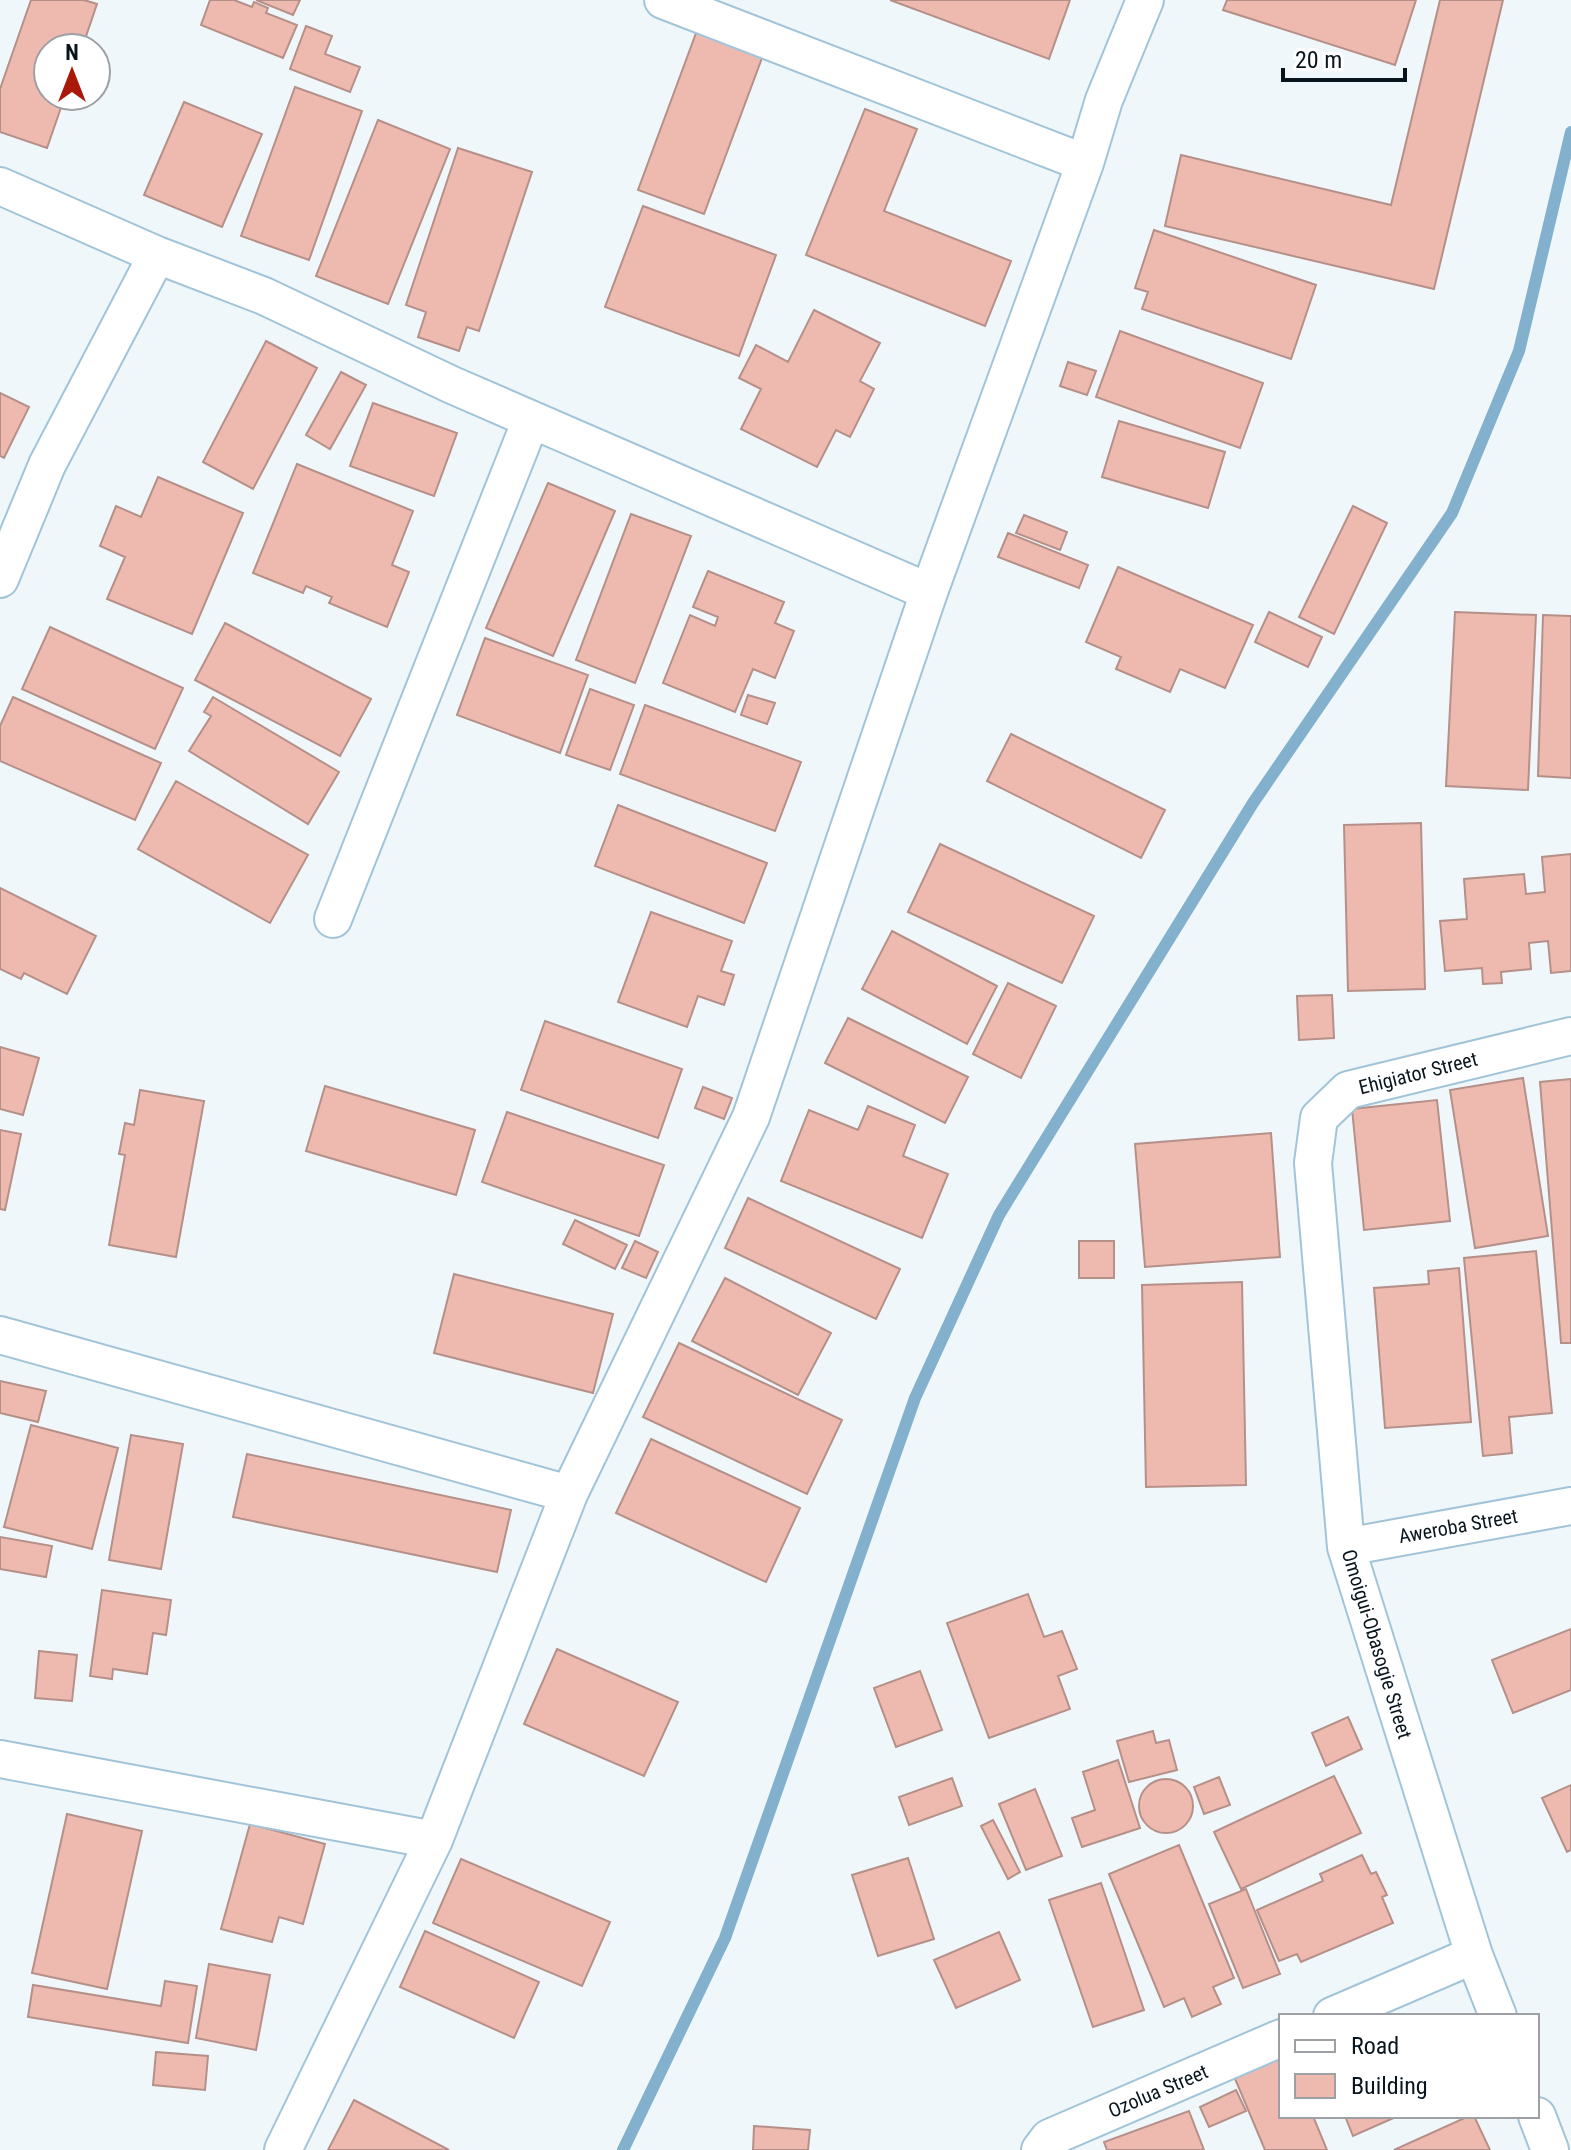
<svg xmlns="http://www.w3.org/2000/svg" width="1571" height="2150" font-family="'Roboto Condensed',sans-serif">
  <rect width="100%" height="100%" fill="#f0f7fb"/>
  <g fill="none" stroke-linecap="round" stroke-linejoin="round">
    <path stroke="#83b0cc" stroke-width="12" d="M 623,2150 L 725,1938 L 915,1398 L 999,1215 L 1253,803 L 1452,513 L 1519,351 L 1571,132"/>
  </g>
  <path fill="#eebab0" stroke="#b59089" stroke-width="2" d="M 31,0 L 84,0 L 97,4 L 82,48 L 48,48 L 48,96 L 65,96 L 47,148 L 0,132 L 0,89 Z
    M 210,0 L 234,0 L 252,7 L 254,2 L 268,8 L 266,13 L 297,25 L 283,58 L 201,25 Z
    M 256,0 L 300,0 L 293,15 Z
    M 890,0 L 1070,0 L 1049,59 Z
    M 1227,0 L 1416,0 L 1395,65 L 1223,10 Z
    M 1440,0 L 1503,0 L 1434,289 L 1165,226 L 1181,155 L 1391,205 Z
    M 699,25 L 765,50 L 704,214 L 638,190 Z
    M 306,26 L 332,36 L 325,54 L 360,67 L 350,92 L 290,69 Z
    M 295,87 L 362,111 L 309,260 L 241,236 Z
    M 184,102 L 262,134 L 222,227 L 144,195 Z
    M 865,109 L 917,129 L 884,211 L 1011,261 L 985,326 L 806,255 Z
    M 378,120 L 450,149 L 388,304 L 316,276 Z
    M 458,148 L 532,172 L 479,331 L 467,327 L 459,351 L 418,337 L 426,312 L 406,305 Z
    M 643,206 L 776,255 L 739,356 L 605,307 Z
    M 1154,230 L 1316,285 L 1291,359 L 1142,309 L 1148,292 L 1135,288 Z
    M 814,310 L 880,343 L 860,381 L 874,389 L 850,437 L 836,430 L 817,467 L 741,429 L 761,389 L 739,378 L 756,345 L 788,362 Z
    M 1120,331 L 1263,383 L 1240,448 L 1096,397 Z
    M 266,341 L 317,368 L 253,489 L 203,462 Z
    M 1068,362 L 1096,371 L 1087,395 L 1060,386 Z
    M 341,372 L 366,385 L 330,449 L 306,435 Z
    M 0,393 L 29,407 L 4,458 L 0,456 Z
    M 373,403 L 457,433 L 434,496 L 350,466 Z
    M 1119,421 L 1225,452 L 1208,508 L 1102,477 Z
    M 297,464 L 413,511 L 392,565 L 409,572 L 387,627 L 329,603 L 332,597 L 306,586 L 303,593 L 253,573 Z
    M 158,477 L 243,513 L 192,634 L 107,599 L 125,557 L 100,546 L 116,506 L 141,517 Z
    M 548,483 L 615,511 L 553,656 L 486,628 Z
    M 1353,506 L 1387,523 L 1334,634 L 1299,617 Z
    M 631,514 L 691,536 L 635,683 L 576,660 Z
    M 1024,515 L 1067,532 L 1060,550 L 1016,533 Z
    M 1008,533 L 1088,565 L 1079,588 L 998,557 Z
    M 1118,567 L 1253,625 L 1225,688 L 1180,669 L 1170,692 L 1116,669 L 1121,657 L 1086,642 Z
    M 708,571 L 784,602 L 775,623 L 794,631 L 775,678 L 753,669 L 735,712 L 663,683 L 690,615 L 715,626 L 718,617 L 693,607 Z
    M 1269,612 L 1322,637 L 1308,667 L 1255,642 Z
    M 1455,612 L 1536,615 L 1528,790 L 1446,786 Z
    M 1543,615 L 1571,616 L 1571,778 L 1538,776 Z
    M 225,623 L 371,699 L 340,756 L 195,680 Z
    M 50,627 L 183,688 L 155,749 L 22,689 Z
    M 485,638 L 588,675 L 560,753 L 457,715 Z
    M 590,689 L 634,705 L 610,770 L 566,755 Z
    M 748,695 L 775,703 L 767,724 L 741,715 Z
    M 13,697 L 161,763 L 135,820 L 0,761 L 0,726 Z
    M 213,697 L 339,772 L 308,824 L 189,751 L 211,716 L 204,712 Z
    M 645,705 L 801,762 L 775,831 L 620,774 Z
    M 1011,734 L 1165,810 L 1141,858 L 987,781 Z
    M 176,781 L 308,855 L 270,923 L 138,849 Z
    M 618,805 L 767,863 L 744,923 L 595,866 Z
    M 1421,823 L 1425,989 L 1348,991 L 1344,825 Z
    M 940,844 L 1094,916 L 1062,983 L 908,912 Z
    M 1571,854 L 1571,971 L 1551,973 L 1548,941 L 1529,943 L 1531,969 L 1501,972 L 1502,983 L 1483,984 L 1482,968 L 1445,971 L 1440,921 L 1467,919 L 1464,879 L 1524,874 L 1526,894 L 1545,892 L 1542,857 Z
    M 0,888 L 96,936 L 67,994 L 24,973 L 21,979 L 0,969 Z
    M 651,912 L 732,941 L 721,971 L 734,975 L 724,1005 L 698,996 L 687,1027 L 618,1002 Z
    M 892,931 L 997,986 L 967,1044 L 862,989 Z
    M 1008,983 L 1056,1006 L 1021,1078 L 973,1054 Z
    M 1332,995 L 1334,1038 L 1299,1040 L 1297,996 Z
    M 848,1018 L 968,1077 L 945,1123 L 825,1063 Z
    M 545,1021 L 682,1069 L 658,1138 L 521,1090 Z
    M 0,1047 L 39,1058 L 23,1115 L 0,1109 Z
    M 1523,1078 L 1548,1236 L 1475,1248 L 1450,1090 Z
    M 1571,1079 L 1571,1343 L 1561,1343 L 1540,1082 Z
    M 325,1086 L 475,1130 L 456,1195 L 306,1151 Z
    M 703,1087 L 732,1098 L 724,1119 L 695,1108 Z
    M 140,1090 L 204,1101 L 176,1257 L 109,1245 L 125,1155 L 119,1154 L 125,1123 L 134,1125 Z
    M 1437,1100 L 1450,1221 L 1364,1230 L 1352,1109 Z
    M 868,1106 L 915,1125 L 903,1156 L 948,1174 L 922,1238 L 781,1181 L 809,1110 L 858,1130 Z
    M 507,1112 L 664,1165 L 639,1236 L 482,1182 Z
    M 0,1130 L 21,1134 L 5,1210 L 0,1209 Z
    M 1271,1133 L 1280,1257 L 1145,1267 L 1135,1144 Z
    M 748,1198 L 900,1269 L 876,1319 L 725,1248 Z
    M 575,1220 L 627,1245 L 615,1269 L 563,1244 Z
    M 635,1241 L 658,1252 L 646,1278 L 622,1268 Z
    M 1079,1241 L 1114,1241 L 1114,1278 L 1079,1278 Z
    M 1536,1251 L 1552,1413 L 1509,1417 L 1512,1453 L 1483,1456 L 1464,1258 Z
    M 1459,1268 L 1471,1422 L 1385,1428 L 1374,1288 L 1429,1284 L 1428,1271 Z
    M 454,1274 L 613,1314 L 593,1393 L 434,1353 Z
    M 725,1278 L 831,1333 L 798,1395 L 692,1341 Z
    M 1242,1282 L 1246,1485 L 1146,1487 L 1142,1285 Z
    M 679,1343 L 842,1420 L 807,1494 L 643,1417 Z
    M 0,1381 L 46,1391 L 38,1422 L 0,1413 Z
    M 31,1425 L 118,1448 L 92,1549 L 4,1527 Z
    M 131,1435 L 183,1444 L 161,1569 L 109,1560 Z
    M 651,1439 L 800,1508 L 766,1582 L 616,1513 Z
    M 247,1454 L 511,1510 L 497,1572 L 233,1517 Z
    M 0,1537 L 52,1546 L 46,1577 L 0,1569 Z
    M 102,1590 L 171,1600 L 166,1635 L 153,1633 L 147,1674 L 113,1669 L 112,1679 L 90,1676 Z
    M 1028,1594 L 1044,1637 L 1062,1631 L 1077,1669 L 1058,1676 L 1070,1709 L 989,1738 L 947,1623 Z
    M 1571,1629 L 1571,1690 L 1513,1713 L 1492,1660 Z
    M 557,1649 L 678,1702 L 644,1776 L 524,1724 Z
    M 39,1651 L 77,1655 L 72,1701 L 35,1698 Z
    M 920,1671 L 942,1730 L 896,1747 L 874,1688 Z
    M 1348,1717 L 1362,1749 L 1326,1766 L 1312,1733 Z
    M 1153,1731 L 1156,1743 L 1169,1740 L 1177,1770 L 1129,1782 L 1117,1741 Z
    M 1118,1760 L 1140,1828 L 1082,1847 L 1072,1818 L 1095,1810 L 1083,1772 Z
    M 1334,1776 L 1361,1833 L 1241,1889 L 1214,1832 Z
    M 1219,1777 L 1230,1805 L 1204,1814 L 1194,1787 Z
    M 952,1778 L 962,1806 L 909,1825 L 899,1797 Z
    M1139 1806a27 27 0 1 1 54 0a27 27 0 1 1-54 0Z
    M 1571,1785 L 1571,1850 L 1567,1852 L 1542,1798 Z
    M 1035,1789 L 1062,1856 L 1026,1870 L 999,1804 Z
    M 67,1814 L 142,1831 L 107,1989 L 32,1973 Z
    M 993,1820 L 1020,1872 L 1008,1879 L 981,1826 Z
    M 250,1824 L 325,1844 L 303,1924 L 279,1917 L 272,1942 L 221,1929 Z
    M 1179,1845 L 1234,1978 L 1213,1987 L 1221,2004 L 1192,2017 L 1184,1998 L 1164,2007 L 1109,1874 Z
    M 1362,1855 L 1371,1874 L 1376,1872 L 1387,1895 L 1382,1897 L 1393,1923 L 1301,1962 L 1297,1954 L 1279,1961 L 1257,1910 L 1323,1881 L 1320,1874 Z
    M 908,1858 L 934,1939 L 878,1956 L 852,1875 Z
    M 461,1859 L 610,1922 L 582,1986 L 433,1923 Z
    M 1101,1883 L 1144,2010 L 1093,2027 L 1049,1900 Z
    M 1246,1889 L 1280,1974 L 1243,1988 L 1209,1904 Z
    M 425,1931 L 539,1982 L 514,2038 L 400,1987 Z
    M 999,1932 L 1020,1980 L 956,2008 L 934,1960 Z
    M 209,1964 L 270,1975 L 256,2050 L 196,2038 Z
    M 165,1981 L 197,1986 L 188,2043 L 28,2017 L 33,1985 L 161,2006 Z
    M 1281,2043 L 1281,2116 L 1313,2116 L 1327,2150 L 1265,2150 L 1233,2074 Z
    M 156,2052 L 208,2056 L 205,2090 L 153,2085 Z
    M 1236,2090 L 1246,2111 L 1209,2127 L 1200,2107 Z
    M 354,2100 L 449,2150 L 328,2150 Z
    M 1189,2111 L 1204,2150 L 1107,2150 L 1104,2142 Z
    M 1345,2116 L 1398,2116 L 1353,2136 Z
    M 1469,2116 L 1474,2116 L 1490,2150 L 1394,2150 Z
    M 754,2126 L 810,2130 L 808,2150 L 753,2150 Z"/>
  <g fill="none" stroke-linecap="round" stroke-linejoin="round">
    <defs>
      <path id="street" d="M 663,0 L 1085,163
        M 0,186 L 157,255 L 264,296 L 452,385 L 929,592
        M 0,579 L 47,465 L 157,255
        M 333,919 L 531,420
        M 0,1335 L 569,1494
        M 1346,1547 L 1571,1506
        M 0,1759 L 434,1840
        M 1332,2016 L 1474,1955
        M 1498,2016 L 1474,1955 L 1346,1547 L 1313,1163 L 1319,1118 L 1348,1090 L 1571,1036
        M 1537,2116 L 1550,2150
        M 283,2150 L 434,1840 L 569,1494 L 751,1117 L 929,592 L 1085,163 L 1104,100 L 1145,0
        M 1040,2150 L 1049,2138 L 1281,2038"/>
    </defs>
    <use href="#street" stroke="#a2c4d9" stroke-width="40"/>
    <use href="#street" stroke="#fff" stroke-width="36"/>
  </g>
  <g text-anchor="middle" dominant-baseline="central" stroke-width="6" stroke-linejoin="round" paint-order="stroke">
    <g font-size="20" fill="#09151d" stroke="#fff">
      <text transform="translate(1418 1073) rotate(-14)">Ehigiator Street</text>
      <text transform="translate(1458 1526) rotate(-10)">Aweroba Street</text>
      <text transform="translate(1377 1644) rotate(73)">Omoigui-Obasogie Street</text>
      <text transform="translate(1158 2091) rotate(-23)">Ozolua Street</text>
    </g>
  </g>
  <rect x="1279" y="2014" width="260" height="104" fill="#ffffff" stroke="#9da1a5" stroke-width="2"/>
  <rect x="1295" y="2040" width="40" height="12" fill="#ffffff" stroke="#9da1a5" stroke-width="2"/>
  <text x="1351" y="2054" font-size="24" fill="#09151d">Road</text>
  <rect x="1295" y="2074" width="40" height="24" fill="#eebab0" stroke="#9da1a5" stroke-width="2"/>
  <text x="1351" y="2094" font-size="24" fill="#09151d">Building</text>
  <g transform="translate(72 72)"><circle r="38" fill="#ffffff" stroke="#9da1a5" stroke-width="2"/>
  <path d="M0-6L14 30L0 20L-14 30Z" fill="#a91808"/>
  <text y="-12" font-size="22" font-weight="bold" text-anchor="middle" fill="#09151d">N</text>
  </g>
  <path d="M1283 68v12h122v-12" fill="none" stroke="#09151d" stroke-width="4"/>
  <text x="1295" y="68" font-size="24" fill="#09151d" stroke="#ffffff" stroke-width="6" paint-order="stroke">20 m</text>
</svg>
